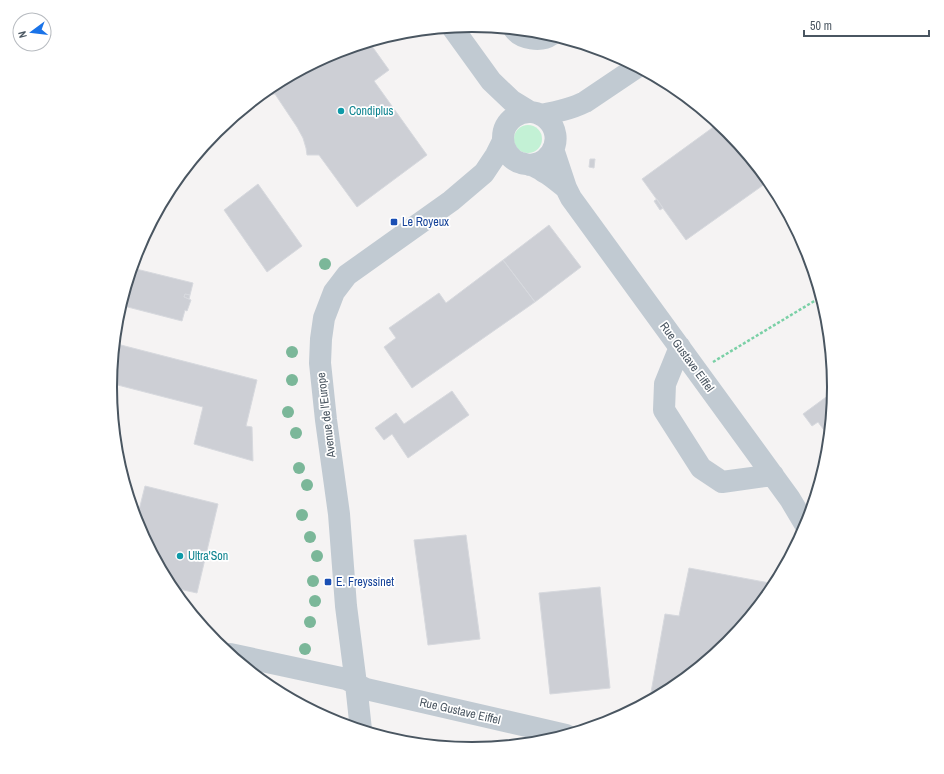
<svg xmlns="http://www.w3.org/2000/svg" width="944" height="774" font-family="'Archivo Narrow',sans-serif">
  <rect width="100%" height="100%" fill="#f5f3f3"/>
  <path fill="#c3f1d5" d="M514 139a14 14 0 1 1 28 0a14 14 0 1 1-28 0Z"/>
  <path fill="#cdcfd5" stroke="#d7d9de" d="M 369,42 L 389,70 L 374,81 L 427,155 L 357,207 L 319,155 L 307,155 L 306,148 L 303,138 L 297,127 L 275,94 L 262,95 L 262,93 L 271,86 L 334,52 Z
    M 719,123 L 728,131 L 769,181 L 686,240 L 642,179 Z
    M 590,159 L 595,159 L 594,168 L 589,167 Z
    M 258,184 L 302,246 L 267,272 L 224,210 Z
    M 657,199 L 663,208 L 660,210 L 654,201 Z
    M 549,225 L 581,267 L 535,302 L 503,260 Z
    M 503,260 L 535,302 L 412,388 L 384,347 L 396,338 L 389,328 L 439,293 L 446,303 Z
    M 132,268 L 193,283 L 190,295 L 185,294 L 184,297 L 191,300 L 187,311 L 185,310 L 182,321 L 120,305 Z
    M 185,294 L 190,295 L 189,299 L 184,297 Z
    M 117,344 L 257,380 L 246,426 L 252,427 L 253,461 L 194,444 L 203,407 L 110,383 L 112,362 Z
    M 452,391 L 469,415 L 408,458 L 392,434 L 384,440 L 375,428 L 396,413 L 404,424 Z
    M 833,392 L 829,437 L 818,422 L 812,426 L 803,414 Z
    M 145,486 L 218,504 L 197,593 L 170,587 L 137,525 L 136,522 Z
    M 466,535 L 480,639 L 428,645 L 414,540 Z
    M 689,568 L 775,584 L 773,588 L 728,643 L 673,688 L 651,700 L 650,698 L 665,614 L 679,616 Z
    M 600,587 L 610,688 L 550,694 L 539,593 Z"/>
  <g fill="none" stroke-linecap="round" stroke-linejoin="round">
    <path stroke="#7ad0a6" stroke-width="2.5" stroke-dasharray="3 2" stroke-linecap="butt" d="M 713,362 L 821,297"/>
    <path stroke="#c1cad2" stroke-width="22" d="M 452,27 L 491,81 L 512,101 L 530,112
      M 514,29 C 521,39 541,42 551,35
      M 541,115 C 556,112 571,109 585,102 L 637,67
      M 553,149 L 566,188 L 571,198 L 790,499 L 806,526
      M 530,165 C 533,164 536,164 539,163 C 544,161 548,157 551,153 C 567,129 538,100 514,117 C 507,122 503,129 503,138 C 503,149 510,160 521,163 C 524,164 527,164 530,165 C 535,166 540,169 544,172 C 552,176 559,183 566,188
      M 680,347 L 665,384 L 664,410 L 701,468 L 722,482 L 773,475
      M 230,654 L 346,679 L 366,689 L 566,735
      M 361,730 L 356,684 L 346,606 L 339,514 L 326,420 L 320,363 L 321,339 L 324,318 L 334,292 L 347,275 L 451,201 L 484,173 L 496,155 L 503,141"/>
  </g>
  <g fill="#7bb799">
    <circle cx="325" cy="264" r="6"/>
    <circle cx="292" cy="352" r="6"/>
    <circle cx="292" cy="380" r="6"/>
    <circle cx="288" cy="412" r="6"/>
    <circle cx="296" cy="433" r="6"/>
    <circle cx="299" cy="468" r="6"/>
    <circle cx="307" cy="485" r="6"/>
    <circle cx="302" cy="515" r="6"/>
    <circle cx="310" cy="537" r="6"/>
    <circle cx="317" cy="556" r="6"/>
    <circle cx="313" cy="581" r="6"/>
    <circle cx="315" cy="601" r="6"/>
    <circle cx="310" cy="622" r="6"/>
    <circle cx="305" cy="649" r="6"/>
  </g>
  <g fill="#0f9aa8" stroke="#fff" stroke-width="1.5">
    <circle cx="341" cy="111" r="4"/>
    <circle cx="180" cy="556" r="4"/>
  </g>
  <g fill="#1a4fb4" stroke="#fff" stroke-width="1.5">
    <rect x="390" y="218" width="8" height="8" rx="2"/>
    <rect x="324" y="578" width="8" height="8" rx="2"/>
  </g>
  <g text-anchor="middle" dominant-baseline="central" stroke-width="3.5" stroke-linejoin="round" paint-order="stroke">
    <g font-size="12" fill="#0d838f" stroke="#fff" text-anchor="start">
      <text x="349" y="111">Condiplus</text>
      <text x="188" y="556">Ultra'Son</text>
    </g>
    <g font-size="12" fill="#164399" stroke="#fff" text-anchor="start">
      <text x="402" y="222">Le Royeux</text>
      <text x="336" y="582">E. Freyssinet</text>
    </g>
    <g font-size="12" fill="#4a5661" stroke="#fff">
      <text transform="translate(687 357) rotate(54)">Rue Gustave Eiffel</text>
      <text transform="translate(326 415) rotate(-97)">Avenue de l'Europe</text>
      <text transform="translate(460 711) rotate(13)">Rue Gustave Eiffel</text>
    </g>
  </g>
  <path d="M0 0H944V774H0ZM117 387a355 355 0 1 1 710 0a355 355 0 1 1-710 0Z" fill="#fff" fill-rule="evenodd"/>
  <path fill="none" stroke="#4a5661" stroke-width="2" d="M117 387a355 355 0 1 1 710 0a355 355 0 1 1-710 0Z"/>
  <g transform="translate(32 32) rotate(255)"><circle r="19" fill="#ffffff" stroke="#b7bbc0"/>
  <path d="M0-3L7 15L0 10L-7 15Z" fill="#1a73e8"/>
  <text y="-6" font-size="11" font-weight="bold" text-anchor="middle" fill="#4a5661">N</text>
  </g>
  <path d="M804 30v6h125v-6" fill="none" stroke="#4a5661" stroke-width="2"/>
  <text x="810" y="30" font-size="12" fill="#4a5661" stroke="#ffffff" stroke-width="3" paint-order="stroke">50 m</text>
</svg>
